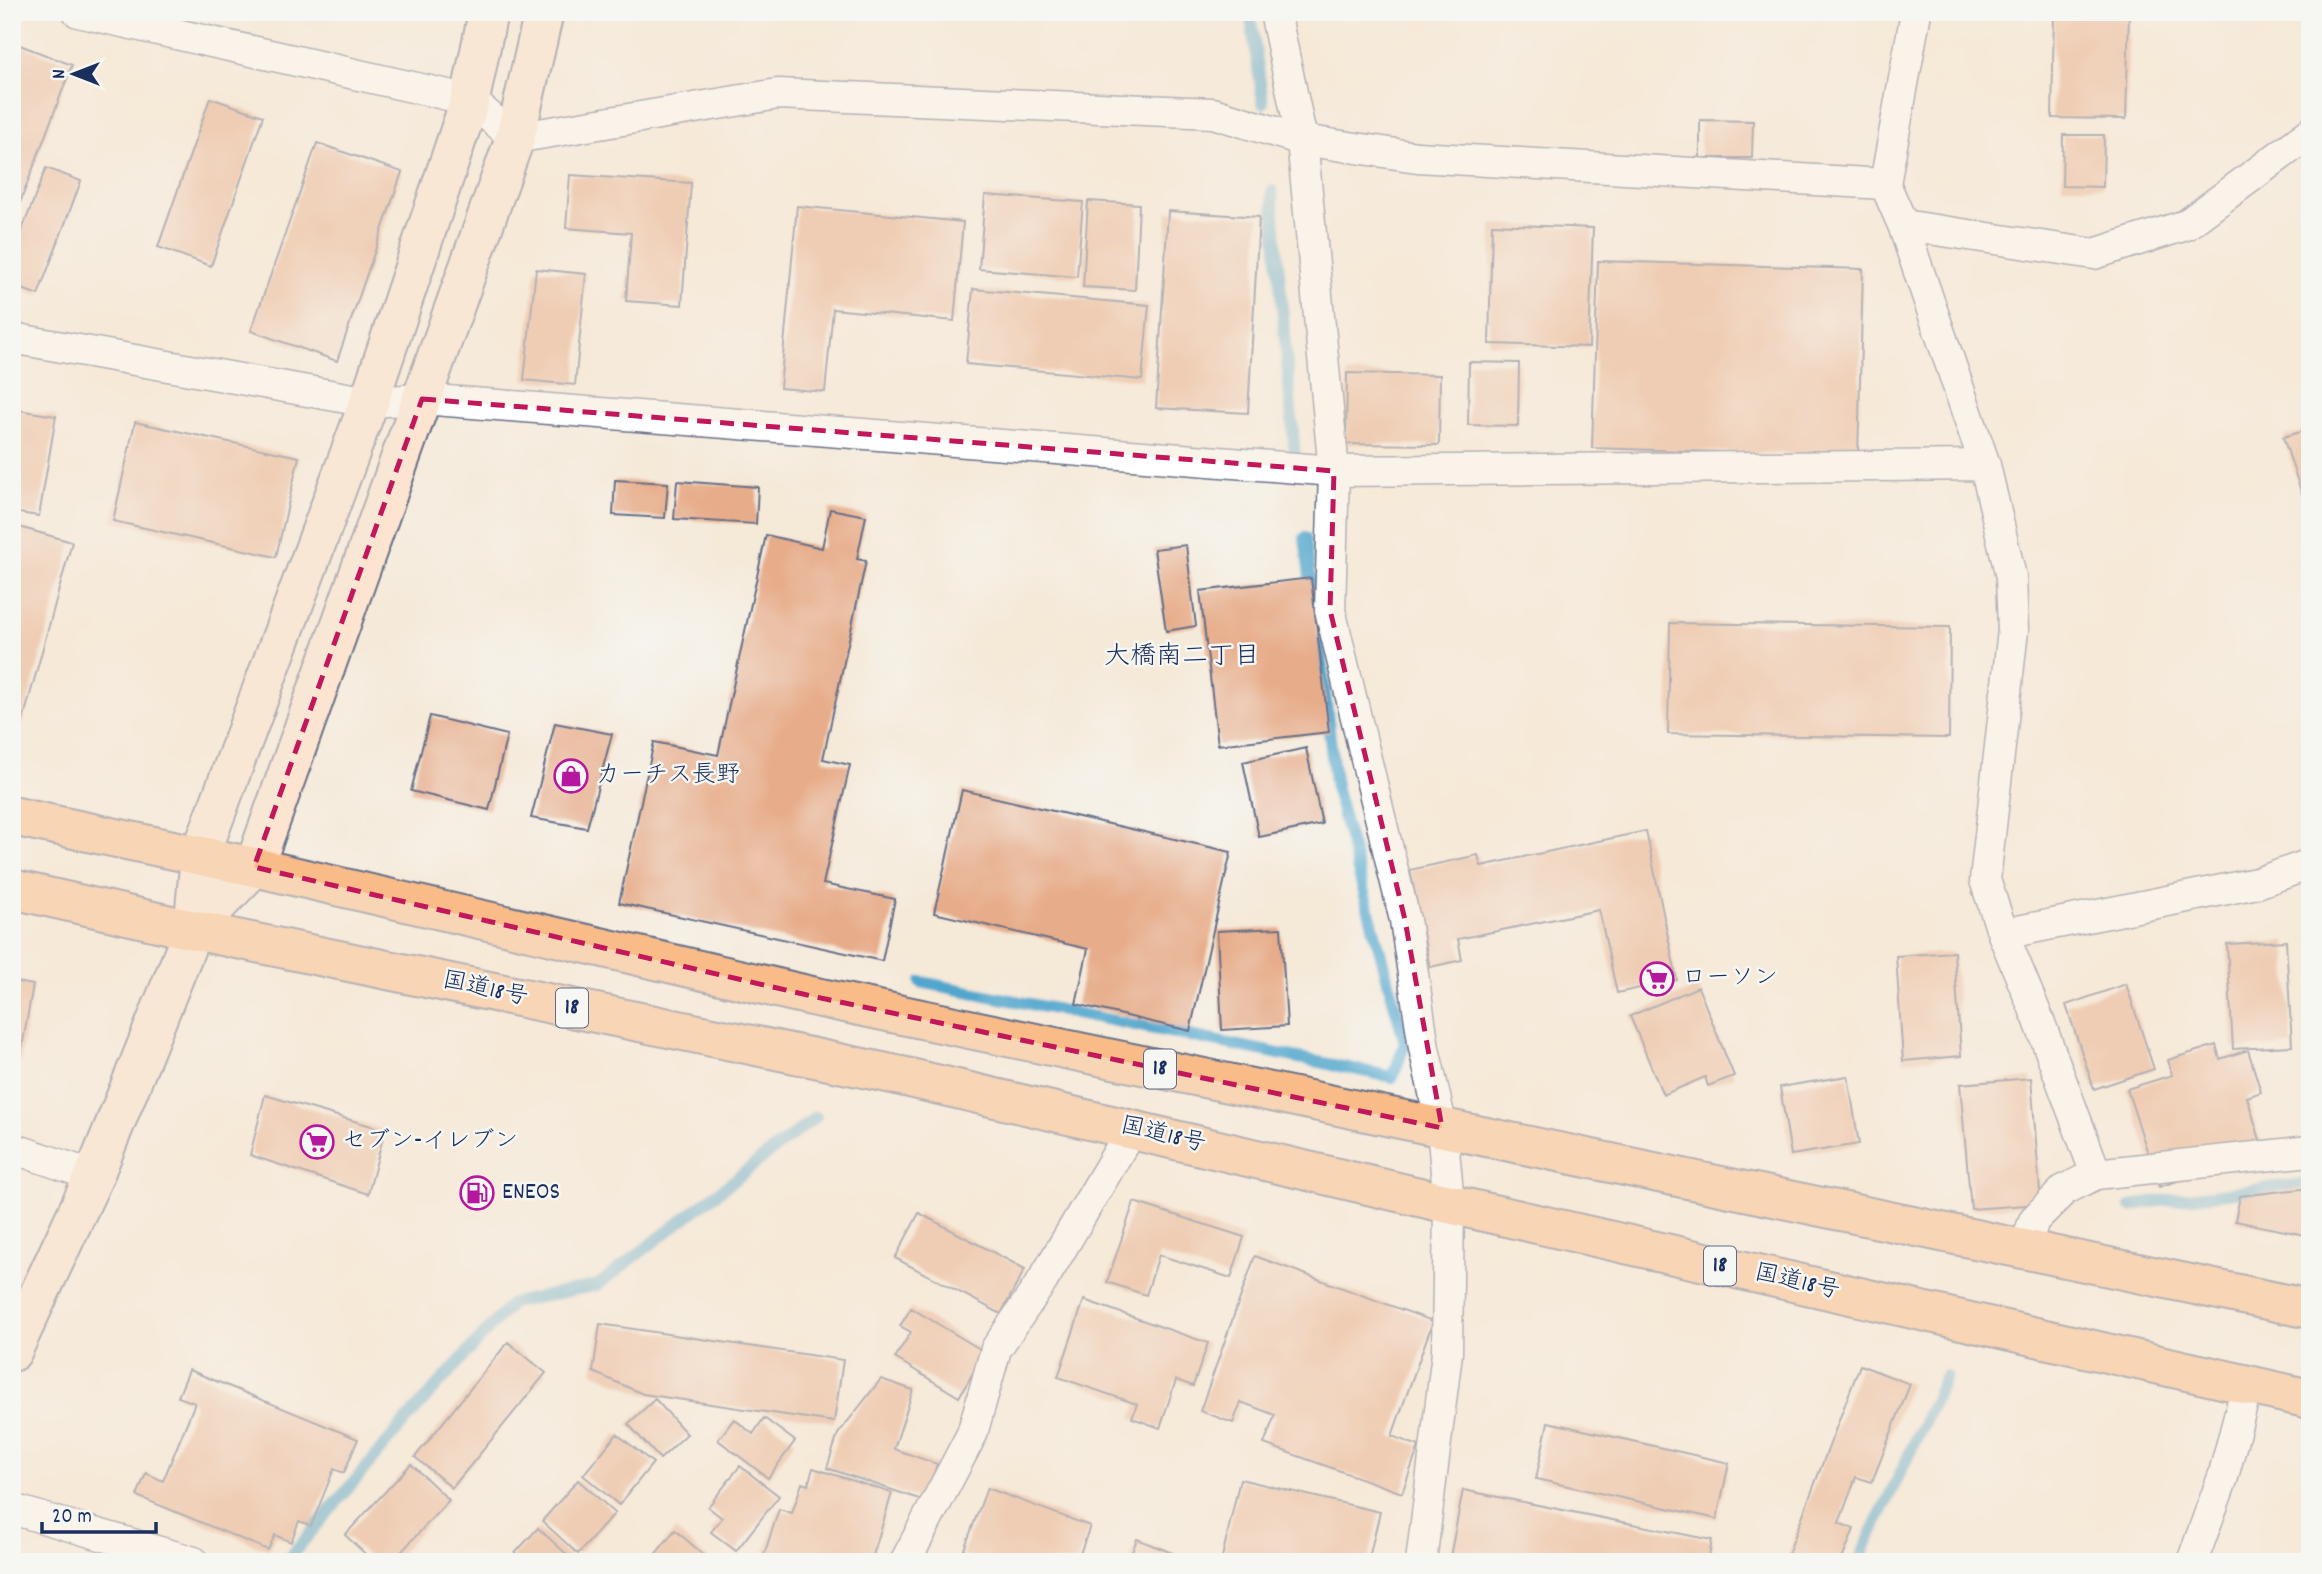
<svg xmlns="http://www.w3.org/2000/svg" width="2322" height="1574" font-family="Dekko,'Klee One',sans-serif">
  <rect width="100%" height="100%" fill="#f6f6f2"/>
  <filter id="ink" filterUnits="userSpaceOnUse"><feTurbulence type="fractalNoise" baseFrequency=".0143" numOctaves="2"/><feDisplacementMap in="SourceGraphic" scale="14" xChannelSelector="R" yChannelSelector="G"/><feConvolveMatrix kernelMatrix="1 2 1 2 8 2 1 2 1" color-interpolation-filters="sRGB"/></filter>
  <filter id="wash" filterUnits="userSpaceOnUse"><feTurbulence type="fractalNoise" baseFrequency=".00686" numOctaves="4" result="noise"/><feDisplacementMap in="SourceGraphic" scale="28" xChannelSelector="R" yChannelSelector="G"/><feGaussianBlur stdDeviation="1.57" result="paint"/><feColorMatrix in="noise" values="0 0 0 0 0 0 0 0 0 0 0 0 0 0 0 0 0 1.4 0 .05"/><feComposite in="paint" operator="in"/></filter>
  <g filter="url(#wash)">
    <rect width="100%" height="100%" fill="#f5e9d8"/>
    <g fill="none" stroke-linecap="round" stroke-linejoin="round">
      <path stroke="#51a6cd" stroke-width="12" d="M 1250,12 L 1263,103
        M 1272,191 L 1296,467
        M 1305,538 L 1312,592
        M 921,982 L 1393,1077 L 1405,1043 L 1336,790 L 1319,644
        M 2131,1207 L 2144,1203 L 2310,1183
        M 286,1562 L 400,1427 L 512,1303 L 598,1285 L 816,1117
        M 1858,1562 L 1946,1376"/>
    </g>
    <g id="blocks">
      <path fill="#e7ac89" d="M 2054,12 L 2129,12 L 2126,119 L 2052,118 Z
        M 12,42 L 72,65 L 15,216 L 12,215 Z
        M 210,98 L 263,116 L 211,266 L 158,247 Z
        M 1700,120 L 1753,121 L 1752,158 L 1700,158 Z
        M 2063,135 L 2104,135 L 2103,187 L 2062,186 Z
        M 317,143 L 402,172 L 337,361 L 251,331 Z
        M 46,168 L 81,181 L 38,295 L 12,285 L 12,256 Z
        M 570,175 L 691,183 L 682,305 L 626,301 L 631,233 L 566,228 Z
        M 985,195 L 1083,202 L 1077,277 L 979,269 Z
        M 1088,201 L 1139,204 L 1135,290 L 1083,287 Z
        M 797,206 L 963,222 L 954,321 L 833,309 L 825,392 L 780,388 Z
        M 1168,211 L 1259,217 L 1248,413 L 1156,408 Z
        M 1492,224 L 1593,228 L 1589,347 L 1489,344 Z
        M 1598,261 L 1863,269 L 1858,456 L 1592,448 Z
        M 536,269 L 586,274 L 575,385 L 524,380 Z
        M 973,289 L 1149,305 L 1142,380 L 966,364 Z
        M 1469,362 L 1519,363 L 1518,426 L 1468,425 Z
        M 1347,373 L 1440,375 L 1439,445 L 1346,444 Z
        M 12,409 L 56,416 L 39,516 L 12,512 Z
        M 135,422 L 299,457 L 276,557 L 113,521 Z
        M 2310,429 L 2310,514 L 2309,515 L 2283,437 Z
        M 615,480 L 668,483 L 665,518 L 613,515 Z
        M 677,481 L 758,487 L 756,524 L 674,519 Z
        M 830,509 L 866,516 L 857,559 L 866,561 L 823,759 L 850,765 L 823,884 L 895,899 L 882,961 L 619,903 L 654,742 L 718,755 L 766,535 L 822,548 Z
        M 12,525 L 72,542 L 13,757 L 12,757 Z
        M 1186,545 L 1196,626 L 1166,631 L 1154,549 Z
        M 1311,578 L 1329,732 L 1218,745 L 1200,591 Z
        M 1670,623 L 1950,627 L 1949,738 L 1668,734 Z
        M 430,716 L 507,735 L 489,810 L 411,791 Z
        M 555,723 L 612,734 L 587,828 L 531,818 Z
        M 1306,748 L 1322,824 L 1259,837 L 1243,762 Z
        M 962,790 L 1231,852 L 1190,1031 L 1076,1004 L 1088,949 L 934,913 Z
        M 1646,831 L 1677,980 L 1617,993 L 1599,910 L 1458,939 L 1462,960 L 1430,967 L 1410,870 L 1478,855 L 1481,866 Z
        M 1281,928 L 1287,1026 L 1222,1030 L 1217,931 Z
        M 2286,941 L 2292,1046 L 2233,1049 L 2227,944 Z
        M 1954,952 L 1961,1056 L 1903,1061 L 1896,956 Z
        M 12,981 L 33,985 L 14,1093 L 12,1093 Z
        M 2126,984 L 2154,1069 L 2094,1089 L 2066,1005 Z
        M 1698,987 L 1734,1076 L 1708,1086 L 1705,1077 L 1663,1095 L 1630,1016 Z
        M 2216,1045 L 2220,1059 L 2248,1050 L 2261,1092 L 2247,1097 L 2264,1153 L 2159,1187 L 2127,1089 L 2172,1075 L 2168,1060 Z
        M 1848,1076 L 1859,1144 L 1791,1155 L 1780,1087 Z
        M 2031,1078 L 2041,1204 L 1971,1209 L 1960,1084 Z
        M 265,1095 L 385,1130 L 368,1194 L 250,1155 Z
        M 2310,1188 L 2310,1236 L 2235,1221 L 2240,1196 Z
        M 1134,1202 L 1244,1237 L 1231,1278 L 1159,1255 L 1146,1295 L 1107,1282 Z
        M 919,1213 L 1025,1269 L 1001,1314 L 895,1258 Z
        M 1255,1256 L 1433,1321 L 1392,1436 L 1419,1446 L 1402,1493 L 1264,1444 L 1275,1415 L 1241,1402 L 1233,1423 L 1200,1411 Z
        M 1084,1300 L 1208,1343 L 1193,1386 L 1176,1380 L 1160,1428 L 1132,1418 L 1137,1404 L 1058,1377 Z
        M 911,1308 L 985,1352 L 959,1397 L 895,1358 L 911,1332 L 900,1326 Z
        M 600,1324 L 843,1360 L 834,1422 L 643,1394 L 593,1372 Z
        M 508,1342 L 546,1373 L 452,1488 L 415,1457 Z
        M 1860,1365 L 1910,1384 L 1872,1482 L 1856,1477 L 1839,1523 L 1854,1529 L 1841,1562 L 1785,1562 Z
        M 189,1370 L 358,1439 L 344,1473 L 334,1469 L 311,1526 L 299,1521 L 291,1542 L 275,1535 L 268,1550 L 137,1496 L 146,1473 L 163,1481 L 195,1403 L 178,1397 Z
        M 881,1379 L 913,1390 L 894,1449 L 937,1464 L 925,1501 L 827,1468 L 838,1434 Z
        M 655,1399 L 687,1434 L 660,1459 L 628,1424 Z
        M 764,1418 L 795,1441 L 768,1478 L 718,1440 L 734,1419 L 753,1434 Z
        M 1548,1422 L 1729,1463 L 1717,1519 L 1536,1479 Z
        M 617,1434 L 653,1463 L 619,1505 L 583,1475 Z
        M 411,1464 L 449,1500 L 392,1562 L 374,1562 L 345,1535 Z
        M 740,1466 L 779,1496 L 736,1551 L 711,1532 L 722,1518 L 708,1507 Z
        M 813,1468 L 892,1493 L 871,1562 L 762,1561 L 779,1509 L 792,1513 L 802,1483 L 808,1485 Z
        M 1240,1479 L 1380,1512 L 1368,1562 L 1221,1562 Z
        M 578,1480 L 615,1513 L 578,1554 L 542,1521 Z
        M 987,1488 L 1090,1526 L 1077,1562 L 980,1562 L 962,1555 Z
        M 1463,1490 L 1712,1540 L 1708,1562 L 1449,1562 Z
        M 538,1528 L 573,1560 L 571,1562 L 507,1562 Z
        M 675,1530 L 712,1562 L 649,1562 Z
        M 1137,1539 L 1195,1562 L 1128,1562 Z"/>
    </g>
  </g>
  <g filter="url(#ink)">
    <use href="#blocks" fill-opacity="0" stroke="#677089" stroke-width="2"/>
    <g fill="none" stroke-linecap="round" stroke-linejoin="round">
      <defs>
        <path id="street" d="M 78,12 L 470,100 L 515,138 L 778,94 L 1213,113 L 1302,140 L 1417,157 L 1885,184
          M 1275,12 L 1302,140 L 1334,471 L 1330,610 L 1405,920 L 1424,1048 L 1442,1128 L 1449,1204 L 1447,1353 L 1421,1562
          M 1916,12 L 1885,184 L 1903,225 L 1985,465 L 2011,577 L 2013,630 L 1985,880 L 2003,934 L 2038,1018 L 2096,1174
          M 1903,225 L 2094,254 L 2186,225 L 2310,133
          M 12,338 L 369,402 L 422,399 L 1334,471 L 1985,465
          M 2003,934 L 2257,883 L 2310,864
          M 12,1148 L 94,1176
          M 2025,1248 L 2034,1220 L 2064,1190 L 2096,1174 L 2310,1151
          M 12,1509 L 194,1562
          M 905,1562 L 972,1434 L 996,1349 L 1043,1280 L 1132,1129
          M 2192,1562 L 2223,1477 L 2247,1386"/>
        <path id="secondary" d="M 193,930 L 254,867 L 515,138 L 544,12
          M 12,1352 L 94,1176 L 193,930 L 200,856 L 369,402 L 470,100 L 488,12"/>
        <path id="highway" d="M 12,816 L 254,867 L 816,997 L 2310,1309
          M 12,889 L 193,930 L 897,1075 L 1449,1204 L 2310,1399"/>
      </defs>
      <use href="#street" stroke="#677089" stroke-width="33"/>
      <use href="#secondary" stroke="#677089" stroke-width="42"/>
      <use href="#highway" stroke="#677089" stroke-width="42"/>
      <use href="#street" stroke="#fff" stroke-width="30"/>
      <use href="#secondary" stroke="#fde4d0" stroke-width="38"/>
      <use href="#highway" stroke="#f9bc89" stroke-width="38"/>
    </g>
  </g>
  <path d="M0 0H2322V1574H0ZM 422,399 L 1334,471 L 1330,610 L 1405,920 L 1442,1128 L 816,997 L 254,867 Z" fill="#f5e9d8" fill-opacity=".55" fill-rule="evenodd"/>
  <path fill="none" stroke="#c2185b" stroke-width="5" stroke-dasharray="14 9" stroke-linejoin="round" d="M 422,399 L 1334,471 L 1330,610 L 1405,920 L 1442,1128 L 816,997 L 254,867 Z"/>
  <defs>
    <symbol id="shop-ring" viewBox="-11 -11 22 22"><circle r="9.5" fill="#f6f6f2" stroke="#b5179e" stroke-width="1.5"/><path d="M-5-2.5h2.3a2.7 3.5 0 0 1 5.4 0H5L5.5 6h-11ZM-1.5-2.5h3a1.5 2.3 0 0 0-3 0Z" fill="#b5179e"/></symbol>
    <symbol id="supermarket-ring" viewBox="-11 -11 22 22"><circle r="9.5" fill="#f6f6f2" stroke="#b5179e" stroke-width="1.5"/><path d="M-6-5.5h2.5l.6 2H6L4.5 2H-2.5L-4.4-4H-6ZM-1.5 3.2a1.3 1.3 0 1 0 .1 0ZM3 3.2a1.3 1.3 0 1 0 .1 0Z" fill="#b5179e"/></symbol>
    <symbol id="fuel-ring" viewBox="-11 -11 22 22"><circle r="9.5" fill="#f6f6f2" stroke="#b5179e" stroke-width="1.5"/><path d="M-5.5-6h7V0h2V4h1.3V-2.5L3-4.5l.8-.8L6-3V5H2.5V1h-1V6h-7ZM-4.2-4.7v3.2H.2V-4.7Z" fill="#b5179e"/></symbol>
  </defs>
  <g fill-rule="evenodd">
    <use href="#shop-ring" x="552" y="757" width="38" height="38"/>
    <use href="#supermarket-ring" x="1638" y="960" width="38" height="38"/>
    <use href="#supermarket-ring" x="298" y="1123" width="38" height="38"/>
    <use href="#fuel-ring" x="458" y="1174" width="38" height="38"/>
  </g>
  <g text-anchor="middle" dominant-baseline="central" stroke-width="5" stroke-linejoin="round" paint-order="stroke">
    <g fill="#f6f6f2" stroke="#5d6b8a" stroke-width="2">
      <rect x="556" y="988.5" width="32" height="39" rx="5"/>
      <rect x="1144" y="1049.5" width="32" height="39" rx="5"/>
      <rect x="1704" y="1246.5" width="32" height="39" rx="5"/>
    </g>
    <g font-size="23" font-weight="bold" fill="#1b2f5e">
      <text x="572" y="1008">18</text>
      <text x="1160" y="1069">18</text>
      <text x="1720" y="1266">18</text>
    </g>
    <g font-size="24" fill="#1b2f5e" stroke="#f6f6f2" text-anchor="start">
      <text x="596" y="776">カーチス長野</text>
      <text x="1682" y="979">ローソン</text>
      <text x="342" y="1142">セブン-イレブン</text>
      <text x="502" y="1193">ENEOS</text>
    </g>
    <g font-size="24" fill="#1b2f5e" stroke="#f6f6f2">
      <text transform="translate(485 990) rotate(12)">国道18号</text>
      <text transform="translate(1163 1136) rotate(13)">国道18号</text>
      <text transform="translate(1797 1283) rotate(13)">国道18号</text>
    </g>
    <g font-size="26" fill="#1b2f5e" stroke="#f6f6f2">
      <text x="1182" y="657">大橋南二丁目</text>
    </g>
  </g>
  <rect width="2322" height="1574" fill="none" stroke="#f6f6f2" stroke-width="42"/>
  <g transform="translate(74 74) rotate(270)" stroke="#f6f6f2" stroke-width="5" paint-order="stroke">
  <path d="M0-5L12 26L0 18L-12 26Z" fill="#1b2f5e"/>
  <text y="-10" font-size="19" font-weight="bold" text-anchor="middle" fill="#1b2f5e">N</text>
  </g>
  <path d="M42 1522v10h114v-10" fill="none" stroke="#1b2f5e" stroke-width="3.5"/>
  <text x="52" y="1522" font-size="21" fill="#1b2f5e" stroke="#f6f6f2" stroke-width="5" paint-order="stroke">20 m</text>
</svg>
